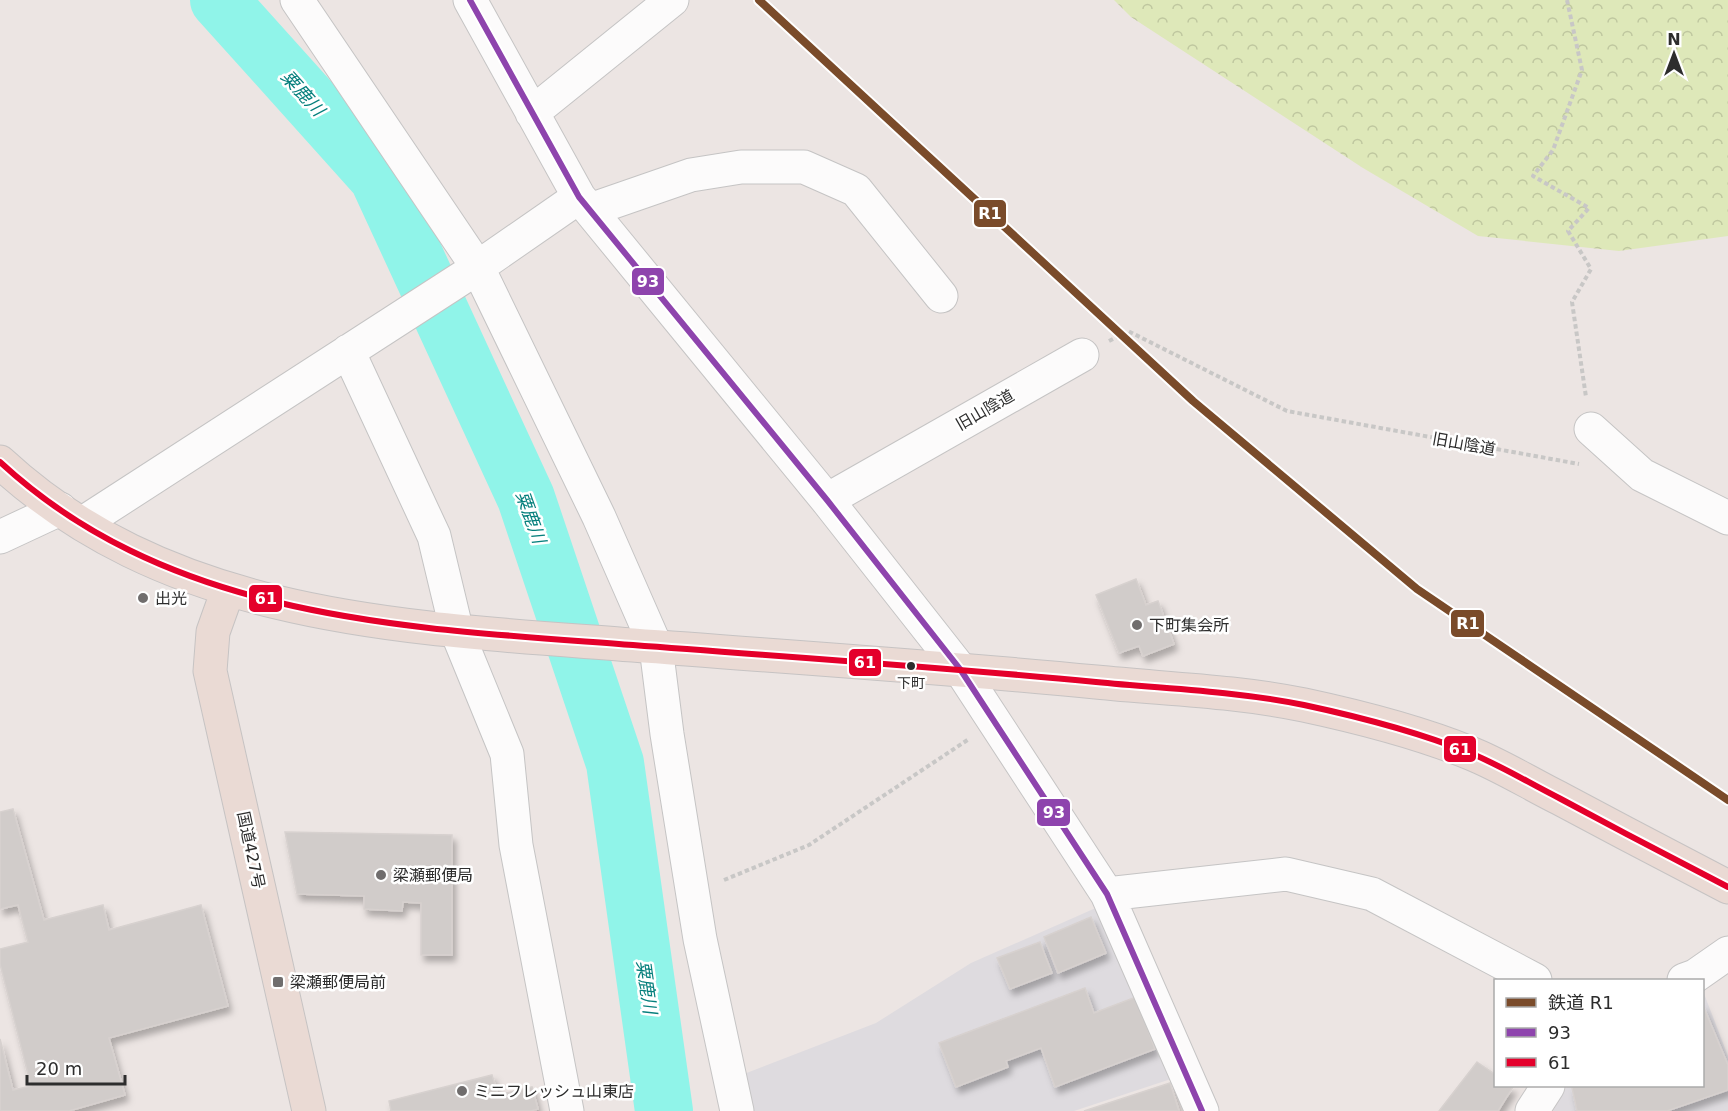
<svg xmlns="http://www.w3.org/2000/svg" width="1728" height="1111" font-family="'DejaVu Sans','Noto Sans JP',sans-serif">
  <defs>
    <pattern id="forest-crowns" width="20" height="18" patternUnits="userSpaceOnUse" patternTransform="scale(1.5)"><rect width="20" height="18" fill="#dee8b9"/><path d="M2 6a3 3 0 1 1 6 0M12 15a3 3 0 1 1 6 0" fill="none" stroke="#bfc79f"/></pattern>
    <filter id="shadow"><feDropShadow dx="3.5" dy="6" stdDeviation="3" flood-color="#0004"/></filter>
  </defs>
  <rect width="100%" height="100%" fill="#ece5e3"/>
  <path fill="#dedbdf" d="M 1098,907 L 1180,1076 L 1074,1111 L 753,1111 L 744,1074 L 876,1023 L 971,963 Z
    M 1703,991 L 1728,1056 L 1728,1111 L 1553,1111 L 1567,1086 L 1702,1086 Z"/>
  <path fill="url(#forest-crowns)" d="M 1114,0 L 1728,0 L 1728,236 L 1619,251 L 1478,236 L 1363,168 L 1131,17 Z"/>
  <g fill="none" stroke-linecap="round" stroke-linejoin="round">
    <path stroke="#90f4e9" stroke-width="58" d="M 219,0 L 378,177 L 526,498 L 615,763 L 664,1111"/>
  </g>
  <path fill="#d1ccca" stroke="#d7d1cf" stroke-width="1.5" filter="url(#shadow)" d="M 1136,579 L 1146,605 L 1158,601 L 1174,644 L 1143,656 L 1139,646 L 1119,653 L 1096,595 Z
    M 13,809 L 44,920 L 103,905 L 109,930 L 201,905 L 228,1006 L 109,1038 L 125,1095 L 69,1111 L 0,1111 L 0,1039 L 13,1090 L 31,1086 L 0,964 L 0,949 L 28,942 L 18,905 L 0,909 L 0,812 Z
    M 285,832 L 452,835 L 452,955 L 421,955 L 421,903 L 403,902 L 402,911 L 364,909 L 364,896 L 297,894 Z
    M 1091,917 L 1106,953 L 1058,973 L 1044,937 Z
    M 1040,942 L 1052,973 L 1010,989 L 997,958 Z
    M 1085,988 L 1094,1013 L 1136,997 L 1155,1049 L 1055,1087 L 1041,1048 L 1006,1061 L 1008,1067 L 956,1087 L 939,1043 Z
    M 1702,1003 L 1728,1065 L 1728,1090 L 1667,1111 L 1577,1111 L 1572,1088 L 1574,1086 L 1702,1086 Z
    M 1477,1062 L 1496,1075 L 1496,1086 L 1513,1087 L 1498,1111 L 1439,1111 Z
    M 492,1075 L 498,1095 L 532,1087 L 538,1109 L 531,1111 L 391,1111 L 389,1101 Z
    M 1170,1083 L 1179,1111 L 1084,1111 Z"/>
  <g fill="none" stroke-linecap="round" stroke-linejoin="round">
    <defs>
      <path id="minor" d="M 297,0 L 478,268 L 599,517 L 656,647 L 667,734 L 700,939 L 737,1111
        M 470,0 L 579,197 L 827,500 L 960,669 L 1107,894 L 1202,1111
        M 532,113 L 672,0
        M 590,210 L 691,175 L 741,167 L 804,167 L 856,190 L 941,296
        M 348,351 L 434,536 L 457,632 L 507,754 L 516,845 L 567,1111
        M 1591,429 L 1642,475 L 1728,518
        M 827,500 L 1082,355
        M 83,523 L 465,276 L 579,197
        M 0,537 L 60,509
        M 1107,894 L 1286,874 L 1372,894 L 1535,980
        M 1684,980 L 1695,976 L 1728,953
        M 1532,1111 L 1548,1086"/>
      <path id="trunk" d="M 0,462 C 173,622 412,628 633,645 C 788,657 942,667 1096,682 C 1165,689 1236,691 1304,705 C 1360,717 1416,731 1470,753 C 1500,765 1529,783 1559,798 C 1615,828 1672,858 1728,887
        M 228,590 L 213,632 L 210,671 L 309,1111"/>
    </defs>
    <use href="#minor" stroke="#c5c4c4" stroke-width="35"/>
    <use href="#trunk" stroke="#c6c3c3" stroke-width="35"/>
    <path stroke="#c8c7c6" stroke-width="4" stroke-dasharray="4.5 3" stroke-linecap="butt" d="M 1567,0 L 1582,70 L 1553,150 L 1533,176 L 1589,208 L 1568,231 L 1591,269 L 1572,302 L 1586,397
      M 1109,341 L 1128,331 L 1287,411 L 1579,464
      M 724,880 L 809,845 L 969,739"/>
    <use href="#minor" stroke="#fcfbfb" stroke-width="33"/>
    <use href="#trunk" stroke="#eadad4" stroke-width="33"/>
    <defs>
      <path id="bus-1" d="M 470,0 L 579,197 L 827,500 L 960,669 L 1107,894 L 1202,1111"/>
      <path id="bus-2" d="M 0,462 C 173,622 412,628 633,645 C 788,657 942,667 1096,682 C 1165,689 1236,691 1304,705 C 1360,717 1416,731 1470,753 C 1500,765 1529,783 1559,798 C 1615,828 1672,858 1728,887"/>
    </defs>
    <use href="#bus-1" stroke="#fff" stroke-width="10"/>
    <use href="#bus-2" stroke="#fff" stroke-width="10"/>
    <use href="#bus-1" stroke="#8e44ad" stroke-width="6"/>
    <use href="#bus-2" stroke="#e4002b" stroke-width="6"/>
    <defs>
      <path id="rail-1" d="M 759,0 L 1193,401 L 1417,589 L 1728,800"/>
    </defs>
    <use href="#rail-1" stroke="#fff" stroke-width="12"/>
    <use href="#rail-1" stroke="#7a4b2a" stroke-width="8"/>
  </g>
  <g fill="#706d6d" stroke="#fff" stroke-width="2">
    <circle cx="143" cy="598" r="6"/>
    <circle cx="1137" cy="625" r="6"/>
    <circle cx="381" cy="875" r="6"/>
    <rect x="272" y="976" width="12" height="12" rx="3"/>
    <circle cx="462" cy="1091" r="6"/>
  </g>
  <circle fill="#2d2d2d" stroke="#fff" stroke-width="2" cx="911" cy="666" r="5"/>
  <g text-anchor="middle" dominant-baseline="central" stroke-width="5" stroke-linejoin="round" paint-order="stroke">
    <g font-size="14" fill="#2d2d2d" stroke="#fff">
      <text x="911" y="683">下町</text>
    </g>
    <g font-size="16" fill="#2d2d2d" stroke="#fff">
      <text transform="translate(985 410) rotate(-30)">旧山陰道</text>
      <text transform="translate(1464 444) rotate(10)">旧山陰道</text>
      <text transform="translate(251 850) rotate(78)">国道427号</text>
    </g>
    <g font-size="16" fill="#2d2d2d" stroke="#fff" text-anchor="start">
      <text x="155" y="598">出光</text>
      <text x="1149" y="625">下町集会所</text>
      <text x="393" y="875">梁瀬郵便局</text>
      <text x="290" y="982">梁瀬郵便局前</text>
      <text x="474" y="1091">ミニフレッシュ山東店</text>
    </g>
    <g font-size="18" font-style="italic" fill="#057f7c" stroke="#fff">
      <text transform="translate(303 93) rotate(48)">粟鹿川</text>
      <text transform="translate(531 517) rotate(70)">粟鹿川</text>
      <text transform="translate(647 987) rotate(82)">粟鹿川</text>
    </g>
  </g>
  <g stroke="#fff" stroke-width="2">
    <rect x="973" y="199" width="34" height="29" rx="6" fill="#7a4b2a"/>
    <rect x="631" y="267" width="34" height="29" rx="6" fill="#8e44ad"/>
    <rect x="248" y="584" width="35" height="29" rx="6" fill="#e4002b"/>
    <rect x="1450" y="609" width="35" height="29" rx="6" fill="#7a4b2a"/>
    <rect x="848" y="648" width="34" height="29" rx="6" fill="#e4002b"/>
    <rect x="1443" y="735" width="34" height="28" rx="6" fill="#e4002b"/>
    <rect x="1036" y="798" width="35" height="29" rx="6" fill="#8e44ad"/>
  </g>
  <g font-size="16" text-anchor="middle" font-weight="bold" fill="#fff">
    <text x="990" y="219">R1</text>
    <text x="648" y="287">93</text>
    <text x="266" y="604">61</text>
    <text x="1468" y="629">R1</text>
    <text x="865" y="668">61</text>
    <text x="1460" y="755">61</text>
    <text x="1054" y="818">93</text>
  </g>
  <rect x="1494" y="979" width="210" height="108" fill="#ffffff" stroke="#ababab" stroke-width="1.5"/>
  <rect x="1506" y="998" width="30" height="9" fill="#7a4b2a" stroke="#ababab" stroke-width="1.5"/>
  <text x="1548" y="1009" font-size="18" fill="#2d2d2d">鉄道 R1</text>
  <rect x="1506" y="1028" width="30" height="9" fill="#8e44ad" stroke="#ababab" stroke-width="1.5"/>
  <text x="1548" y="1039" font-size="18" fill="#2d2d2d">93</text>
  <rect x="1506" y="1058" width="30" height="9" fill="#e4002b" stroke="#ababab" stroke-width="1.5"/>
  <text x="1548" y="1069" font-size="18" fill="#2d2d2d">61</text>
  <g transform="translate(1674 54)" stroke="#ffffff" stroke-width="4.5" paint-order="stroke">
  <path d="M0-4.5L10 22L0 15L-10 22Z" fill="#2d2d2d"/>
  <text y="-9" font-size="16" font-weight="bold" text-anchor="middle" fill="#2d2d2d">N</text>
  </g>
  <path d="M27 1075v9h98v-9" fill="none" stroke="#2d2d2d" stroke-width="3"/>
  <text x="36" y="1075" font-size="18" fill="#2d2d2d" stroke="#ffffff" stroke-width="4.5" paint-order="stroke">20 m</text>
</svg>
